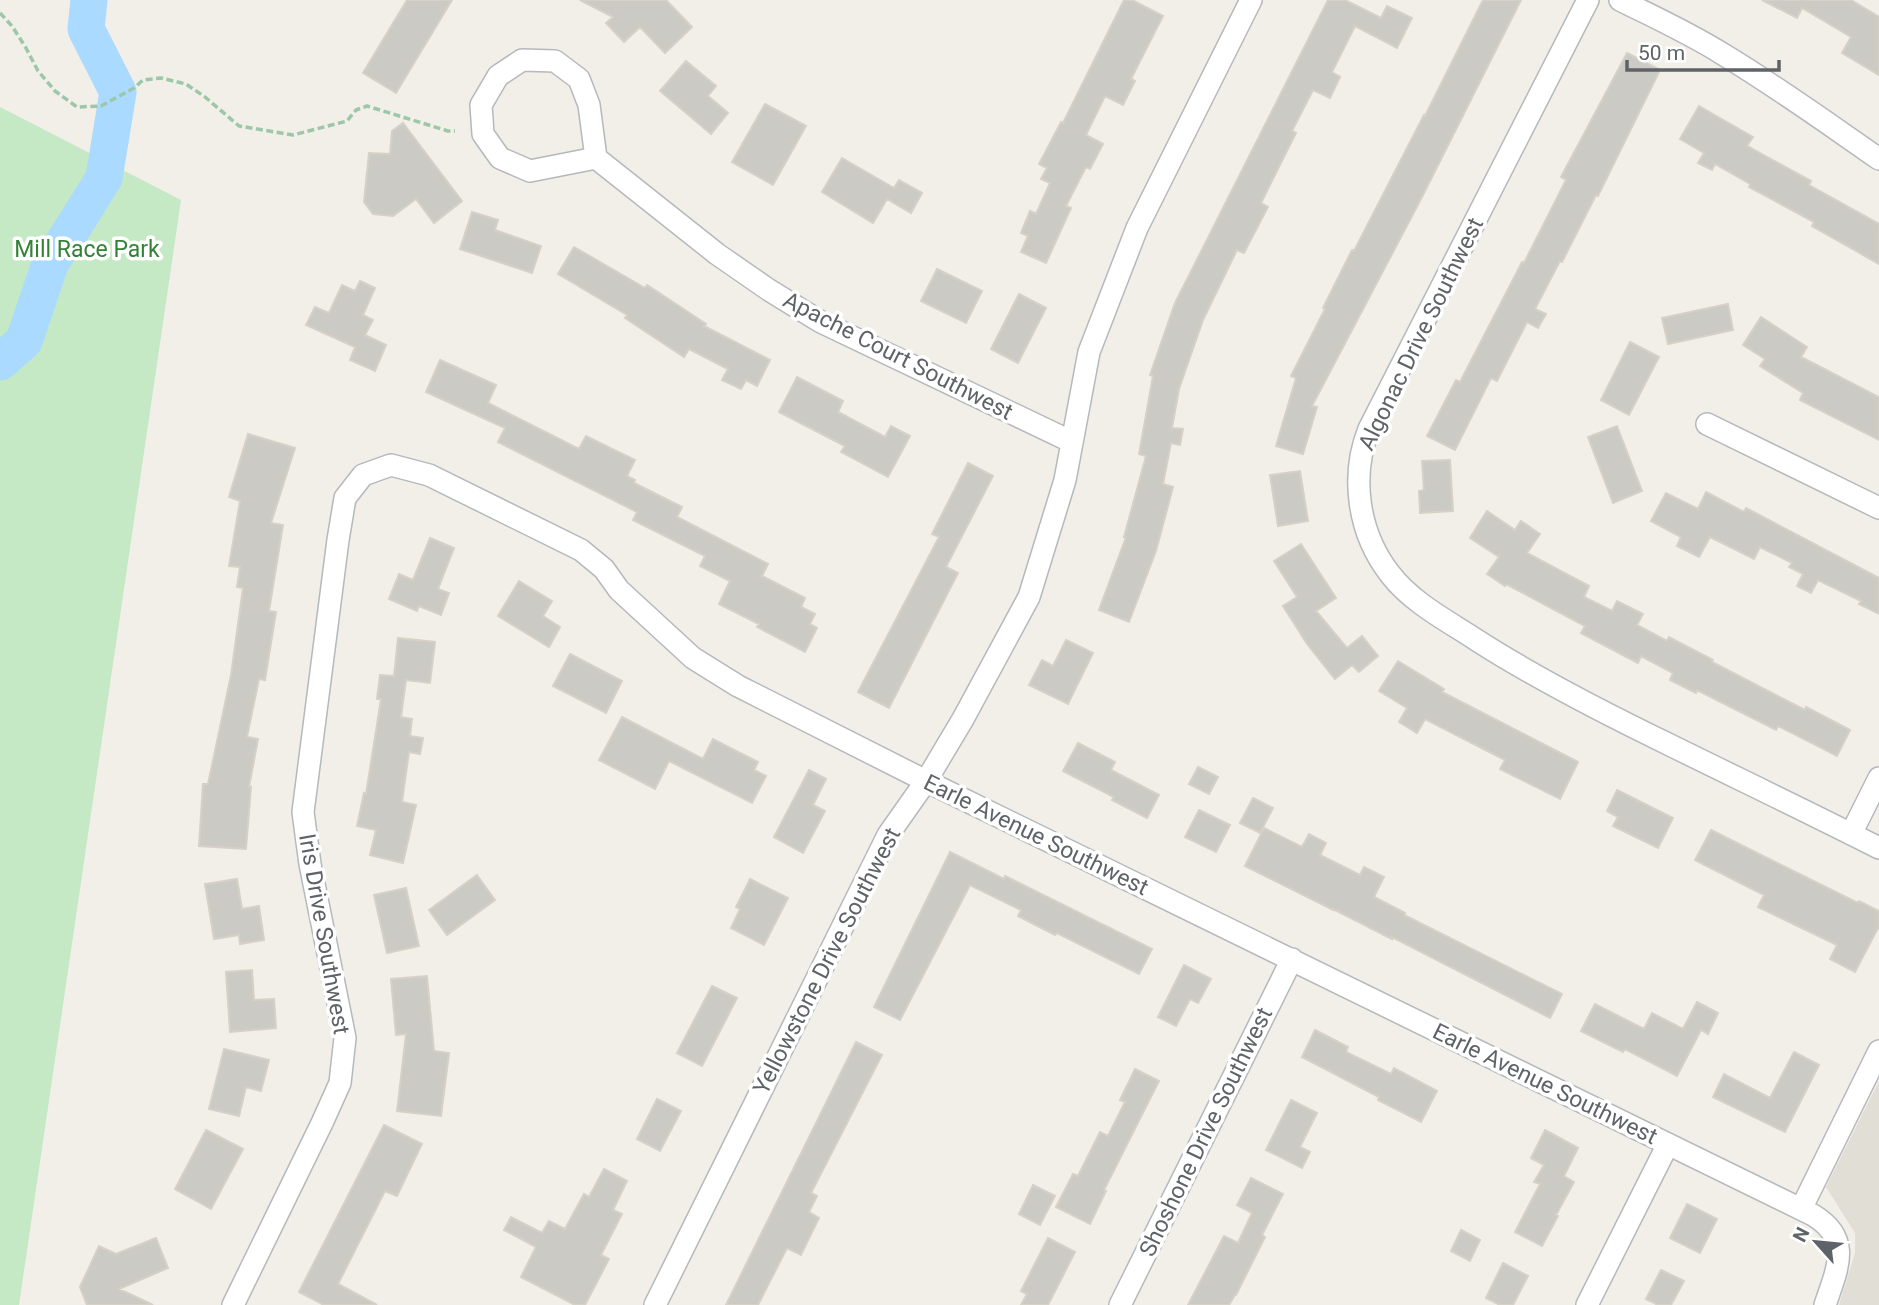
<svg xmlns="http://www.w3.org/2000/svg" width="1879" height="1305" font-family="Roboto,sans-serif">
  <rect width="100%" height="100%" fill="#f1efe8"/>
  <path fill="#e1ded6" d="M 1879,1081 L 1879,1305 L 1839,1305 L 1855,1253 L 1855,1233 L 1826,1187 Z"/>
  <path fill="#c5e8c5" d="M 0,107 L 181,200 L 19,1305 L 0,1305 Z"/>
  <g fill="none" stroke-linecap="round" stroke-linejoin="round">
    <path stroke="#aadaff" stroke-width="37" d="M 0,362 L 24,341 L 50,264 L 104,178 L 118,92 L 86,29 L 89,0"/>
  </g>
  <path fill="#cccac5" stroke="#d6d1c6" stroke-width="2" d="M 407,0 L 452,0 L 396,93 L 363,73 Z
    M 580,0 L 666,0 L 692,27 L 665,53 L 640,27 L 624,42 L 606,23 L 613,17 Z
    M 1124,0 L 1132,0 L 1163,16 L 1131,79 L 1135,81 L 1123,105 L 1105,96 L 1086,135 L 1103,144 L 1090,169 L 1086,167 L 1066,206 L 1071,208 L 1046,263 L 1021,252 L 1028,236 L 1021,233 L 1030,211 L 1036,214 L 1050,183 L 1041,179 L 1047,168 L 1039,164 L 1061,122 L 1063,123 Z
    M 1328,0 L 1345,0 L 1381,18 L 1387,6 L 1412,18 L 1397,48 L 1355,26 L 1332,72 L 1340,77 L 1330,98 L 1313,90 L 1292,131 L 1296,133 L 1261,203 L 1268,207 L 1244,253 L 1237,250 L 1203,320 L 1179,389 L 1172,428 L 1183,429 L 1180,445 L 1171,443 L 1163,484 L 1173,487 L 1156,551 L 1129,622 L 1099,610 L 1126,537 L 1124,537 L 1146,456 L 1139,454 L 1153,376 L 1150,375 L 1175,303 Z
    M 1483,0 L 1521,0 L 1421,199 L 1312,406 L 1317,407 L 1303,454 L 1276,446 L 1296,378 L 1291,376 L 1325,309 L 1323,308 L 1352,250 L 1354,251 L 1424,115 L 1425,116 Z
    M 1762,0 L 1851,0 L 1879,17 L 1879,75 L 1842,53 L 1851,37 L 1802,8 L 1797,18 Z
    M 1627,53 L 1660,70 L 1598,196 L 1596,195 L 1562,262 L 1560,261 L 1535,309 L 1546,314 L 1538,328 L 1527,322 L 1497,381 L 1491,378 L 1455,450 L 1427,436 L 1456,380 L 1460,382 L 1522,262 L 1524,263 L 1566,180 L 1561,177 Z
    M 686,61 L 716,86 L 708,96 L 728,113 L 711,134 L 660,91 Z
    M 765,104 L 806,126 L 773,185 L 732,162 Z
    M 1699,106 L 1753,137 L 1747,146 L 1811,181 L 1809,185 L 1879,224 L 1879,264 L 1812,226 L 1814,222 L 1749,187 L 1750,184 L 1715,164 L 1712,170 L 1698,163 L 1704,153 L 1680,139 Z
    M 403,123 L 462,201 L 434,223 L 416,199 L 393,216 L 373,214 L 364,202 L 369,153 L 390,154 L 392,131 Z
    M 842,158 L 894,188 L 899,180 L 922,193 L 911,213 L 887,199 L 873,223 L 822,192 Z
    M 472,212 L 498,220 L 495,230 L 541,246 L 532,273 L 460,249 Z
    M 574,247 L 645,288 L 647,285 L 706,324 L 704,326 L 770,360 L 757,386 L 746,380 L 741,389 L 722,380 L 728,369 L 689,349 L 684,357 L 625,318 L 627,315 L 558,274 Z
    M 937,269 L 982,291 L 966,323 L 921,301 Z
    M 360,281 L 375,288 L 363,315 L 373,320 L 365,335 L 386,345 L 375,371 L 350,360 L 355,347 L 306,325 L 315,307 L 329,313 L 342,285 L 355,291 Z
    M 1019,294 L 1046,308 L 1018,363 L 991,349 Z
    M 1728,304 L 1733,330 L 1668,344 L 1662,318 Z
    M 1761,317 L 1807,347 L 1801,357 L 1879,397 L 1879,440 L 1800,400 L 1803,393 L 1760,366 L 1765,359 L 1743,345 Z
    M 1630,342 L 1659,357 L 1629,415 L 1601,400 Z
    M 440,360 L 496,385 L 488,403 L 579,449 L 586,436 L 635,460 L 627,476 L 635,480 L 634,483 L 682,507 L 677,517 L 768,564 L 762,576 L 805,598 L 801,607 L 815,614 L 810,624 L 817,628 L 805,652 L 757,627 L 759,624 L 719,604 L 730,581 L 700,566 L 705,556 L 633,520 L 637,512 L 498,442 L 505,428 L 426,392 Z
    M 797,377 L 843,401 L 838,412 L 885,437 L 891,426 L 910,436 L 888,477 L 841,452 L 845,446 L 779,412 Z
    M 1617,426 L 1642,491 L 1613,503 L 1588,437 Z
    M 248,434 L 295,448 L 271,523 L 283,525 L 269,611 L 276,612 L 265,680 L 259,679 L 247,737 L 258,739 L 249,787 L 251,787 L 246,849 L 199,846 L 203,784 L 208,784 L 231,675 L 243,588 L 237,587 L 240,567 L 229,566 L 240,501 L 229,497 Z
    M 1450,460 L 1453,511 L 1420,513 L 1419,491 L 1424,490 L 1422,461 Z
    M 968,463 L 993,476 L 946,567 L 958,573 L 889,708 L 858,692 L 939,537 L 932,534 Z
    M 1300,471 L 1308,521 L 1278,526 L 1270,475 Z
    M 1706,492 L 1744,512 L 1746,508 L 1879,578 L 1879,614 L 1859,604 L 1861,601 L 1818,580 L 1811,593 L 1797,586 L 1803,574 L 1789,567 L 1792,563 L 1760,547 L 1754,559 L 1710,537 L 1699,557 L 1677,546 L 1681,537 L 1651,521 L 1666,493 L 1698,509 Z
    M 1487,511 L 1515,530 L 1521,521 L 1540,534 L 1527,553 L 1589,586 L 1584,597 L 1612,611 L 1617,601 L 1643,614 L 1637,625 L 1667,641 L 1669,637 L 1713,660 L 1712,662 L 1805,710 L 1806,707 L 1850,730 L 1837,756 L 1778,726 L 1776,730 L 1697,690 L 1696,693 L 1670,680 L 1673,673 L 1641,656 L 1638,663 L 1581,633 L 1585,626 L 1506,584 L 1505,586 L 1487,574 L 1499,557 L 1470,538 Z
    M 430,538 L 454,548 L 438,589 L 449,593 L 441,615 L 419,606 L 417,611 L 389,599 L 399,574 L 413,580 Z
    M 1301,544 L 1336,598 L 1316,611 L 1347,648 L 1362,636 L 1378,656 L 1359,672 L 1352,665 L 1335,679 L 1307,644 L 1283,606 L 1297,597 L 1274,561 Z
    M 519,581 L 552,601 L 543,616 L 560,627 L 549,647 L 498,616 Z
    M 398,638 L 435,642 L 430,683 L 406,680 L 401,717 L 412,719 L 410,736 L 423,738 L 420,754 L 409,752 L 402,802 L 416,805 L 403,863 L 370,855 L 376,830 L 357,826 L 364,793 L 366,794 L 381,699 L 377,699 L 380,675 L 394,676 Z
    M 1066,640 L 1093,653 L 1068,704 L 1029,685 L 1042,660 L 1053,666 Z
    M 570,654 L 622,681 L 606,713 L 553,686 Z
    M 1398,661 L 1444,689 L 1442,692 L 1578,762 L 1560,799 L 1500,769 L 1505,760 L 1425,719 L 1417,733 L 1399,722 L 1407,708 L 1379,691 Z
    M 622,717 L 703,759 L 713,739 L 758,762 L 754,770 L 766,776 L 752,803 L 669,761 L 655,789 L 599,760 Z
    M 1078,743 L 1115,762 L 1111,770 L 1159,795 L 1147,818 L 1112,800 L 1114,797 L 1063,771 Z
    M 1198,767 L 1218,777 L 1209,794 L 1189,784 Z
    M 809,770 L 826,779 L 813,805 L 825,811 L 803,853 L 774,837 Z
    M 1617,790 L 1673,818 L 1658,848 L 1613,826 L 1618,817 L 1607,811 Z
    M 1253,798 L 1273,808 L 1260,833 L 1240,823 Z
    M 1199,810 L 1230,825 L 1216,852 L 1185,837 Z
    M 1264,828 L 1302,847 L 1309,834 L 1326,843 L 1320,855 L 1360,875 L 1364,867 L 1384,877 L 1374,897 L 1405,913 L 1404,915 L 1562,994 L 1550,1018 L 1392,937 L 1392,939 L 1333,909 L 1333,910 L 1245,866 Z
    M 1711,830 L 1858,903 L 1859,901 L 1879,911 L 1879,926 L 1855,972 L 1830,959 L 1837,945 L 1758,907 L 1764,895 L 1695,860 Z
    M 950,852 L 1004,879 L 1005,876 L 1152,949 L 1139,974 L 1057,933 L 1055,935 L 1018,916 L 1021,910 L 970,885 L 900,1020 L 874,1007 Z
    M 477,875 L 495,900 L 447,935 L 429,910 Z
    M 237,879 L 242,909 L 259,906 L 264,940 L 240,944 L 239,935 L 214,939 L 205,884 Z
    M 750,879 L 788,898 L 764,945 L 731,928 L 740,909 L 736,907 Z
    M 406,888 L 419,946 L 387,953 L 374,895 Z
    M 1184,965 L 1211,979 L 1198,1003 L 1190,999 L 1176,1026 L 1158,1017 Z
    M 252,970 L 254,1000 L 274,999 L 276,1028 L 230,1032 L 226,972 Z
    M 427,976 L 434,1051 L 449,1053 L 441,1116 L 397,1111 L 406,1034 L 396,1035 L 391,979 Z
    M 712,986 L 737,998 L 702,1066 L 677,1053 Z
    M 1697,1002 L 1718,1013 L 1708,1034 L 1701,1030 L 1677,1076 L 1625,1049 L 1623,1052 L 1581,1031 L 1595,1004 L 1644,1029 L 1652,1013 L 1683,1029 Z
    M 1315,1030 L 1348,1047 L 1346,1052 L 1391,1074 L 1394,1068 L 1437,1091 L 1421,1122 L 1378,1100 L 1379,1097 L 1302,1057 Z
    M 856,1042 L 882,1055 L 811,1193 L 817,1196 L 809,1212 L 819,1218 L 801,1255 L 787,1248 L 758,1305 L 726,1305 Z
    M 224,1049 L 269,1060 L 261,1091 L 246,1087 L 239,1116 L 209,1109 Z
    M 1794,1052 L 1819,1065 L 1785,1132 L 1713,1097 L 1724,1074 L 1770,1098 Z
    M 1135,1069 L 1159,1081 L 1104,1190 L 1106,1191 L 1090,1224 L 1056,1207 L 1073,1174 L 1078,1176 L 1100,1132 L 1108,1136 L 1125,1102 L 1120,1100 Z
    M 657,1099 L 681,1111 L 660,1151 L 637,1139 Z
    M 1291,1100 L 1317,1113 L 1300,1147 L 1310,1152 L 1302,1168 L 1266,1150 Z
    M 384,1125 L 422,1144 L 397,1196 L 385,1191 L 338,1284 L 377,1305 L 324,1305 L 299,1292 Z
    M 206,1130 L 243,1149 L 211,1209 L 175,1189 Z
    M 1545,1130 L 1578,1148 L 1564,1176 L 1574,1182 L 1556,1215 L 1558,1216 L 1542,1246 L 1515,1232 L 1540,1184 L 1534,1182 L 1544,1165 L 1531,1158 Z
    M 604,1169 L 627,1181 L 613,1210 L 622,1214 L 601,1255 L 609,1259 L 585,1305 L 575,1305 L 521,1277 L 536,1247 L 504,1230 L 511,1217 L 542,1233 L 549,1221 L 565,1229 L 584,1194 L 589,1197 Z
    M 1251,1178 L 1283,1194 L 1262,1235 L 1265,1237 L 1236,1295 L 1235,1295 L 1229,1305 L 1188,1305 L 1224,1236 L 1238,1243 L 1252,1213 L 1237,1205 Z
    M 1033,1185 L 1055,1196 L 1040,1225 L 1019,1214 Z
    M 1687,1204 L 1717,1219 L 1700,1253 L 1670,1238 Z
    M 1461,1230 L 1480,1240 L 1470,1261 L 1451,1251 Z
    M 156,1238 L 168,1268 L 119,1289 L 153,1305 L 87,1305 L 80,1287 L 99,1246 L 116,1254 Z
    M 1048,1238 L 1075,1252 L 1048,1305 L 1021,1305 L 1027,1294 L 1021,1291 Z
    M 1503,1263 L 1528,1276 L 1513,1305 L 1500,1305 L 1486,1298 Z
    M 1661,1270 L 1684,1281 L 1671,1305 L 1658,1305 L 1646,1299 Z"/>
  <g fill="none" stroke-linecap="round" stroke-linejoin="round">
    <defs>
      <path id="minor" d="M 1588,0 L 1369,429 C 1350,476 1358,533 1390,574 C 1412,603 1448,621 1478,641 C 1539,680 1604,713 1670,745 C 1739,779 1810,813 1879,848
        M 1620,0 C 1654,17 1689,33 1721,53 C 1776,86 1827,123 1879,159
        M 596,158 L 530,171 L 500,158 L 483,134 L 481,105 L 498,76 L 522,60 L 555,61 L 579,79 L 589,105 L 596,158 L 717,254 L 769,290 L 821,322 L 1072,442
        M 1707,424 L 1879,508
        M 1851,834 L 1879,778
        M 1801,1209 L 1879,1051
        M 233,1305 L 322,1123 L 340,1083 L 345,1038 L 310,864 L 303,812 L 338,540 L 345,498 L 363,475 L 391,465 L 429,475 L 581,550 L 604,569 L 619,590 L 693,658 L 738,686 L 926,781 L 1813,1215 C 1853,1239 1837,1269 1825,1305
        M 655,1305 L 888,835 L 926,781 L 963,719 L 1029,597 L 1065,480 L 1089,352 L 1137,228 L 1251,0
        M 1120,1305 L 1292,959
        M 1587,1305 L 1668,1144"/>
    </defs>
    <use href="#minor" stroke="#b5b8bc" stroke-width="24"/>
    <path stroke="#9cc7a9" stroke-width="3.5" stroke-dasharray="7 3.5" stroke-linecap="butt" d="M 0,13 L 12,26 L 26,48 L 38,71 L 55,91 L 77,107 L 101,106 L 134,88 L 143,80 L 161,78 L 186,84 L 205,97 L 239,126 L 293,135 L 347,121 L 356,110 L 367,106 L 448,131 L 455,131"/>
    <use href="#minor" stroke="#fff" stroke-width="21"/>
  </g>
  <g text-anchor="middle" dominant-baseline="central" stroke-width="7" stroke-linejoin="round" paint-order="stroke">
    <g font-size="23" fill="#348238" stroke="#fff">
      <text x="87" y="249">Mill Race Park</text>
    </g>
    <g font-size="23" fill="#5f6368" stroke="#fff">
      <text transform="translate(1421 334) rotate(-64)">Algonac Drive Southwest</text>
      <text transform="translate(898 356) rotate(27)">Apache Court Southwest</text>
      <text transform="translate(1036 835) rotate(26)">Earle Avenue Southwest</text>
      <text transform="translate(324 934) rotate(80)">Iris Drive Southwest</text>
      <text transform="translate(827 961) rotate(-63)">Yellowstone Drive Southwest</text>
      <text transform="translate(1545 1084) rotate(26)">Earle Avenue Southwest</text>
      <text transform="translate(1206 1132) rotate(-64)">Shoshone Drive Southwest</text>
    </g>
  </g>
  <g transform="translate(1816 1242) rotate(297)" stroke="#ffffff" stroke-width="5" paint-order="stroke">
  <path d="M0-5L12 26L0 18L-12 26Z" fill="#5f6368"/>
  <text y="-10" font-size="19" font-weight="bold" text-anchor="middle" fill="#5f6368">N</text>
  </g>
  <path d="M1627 60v10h152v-10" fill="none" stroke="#5f6368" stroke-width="3.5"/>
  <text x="1638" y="60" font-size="21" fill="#5f6368" stroke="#ffffff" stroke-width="5" paint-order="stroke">50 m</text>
</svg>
